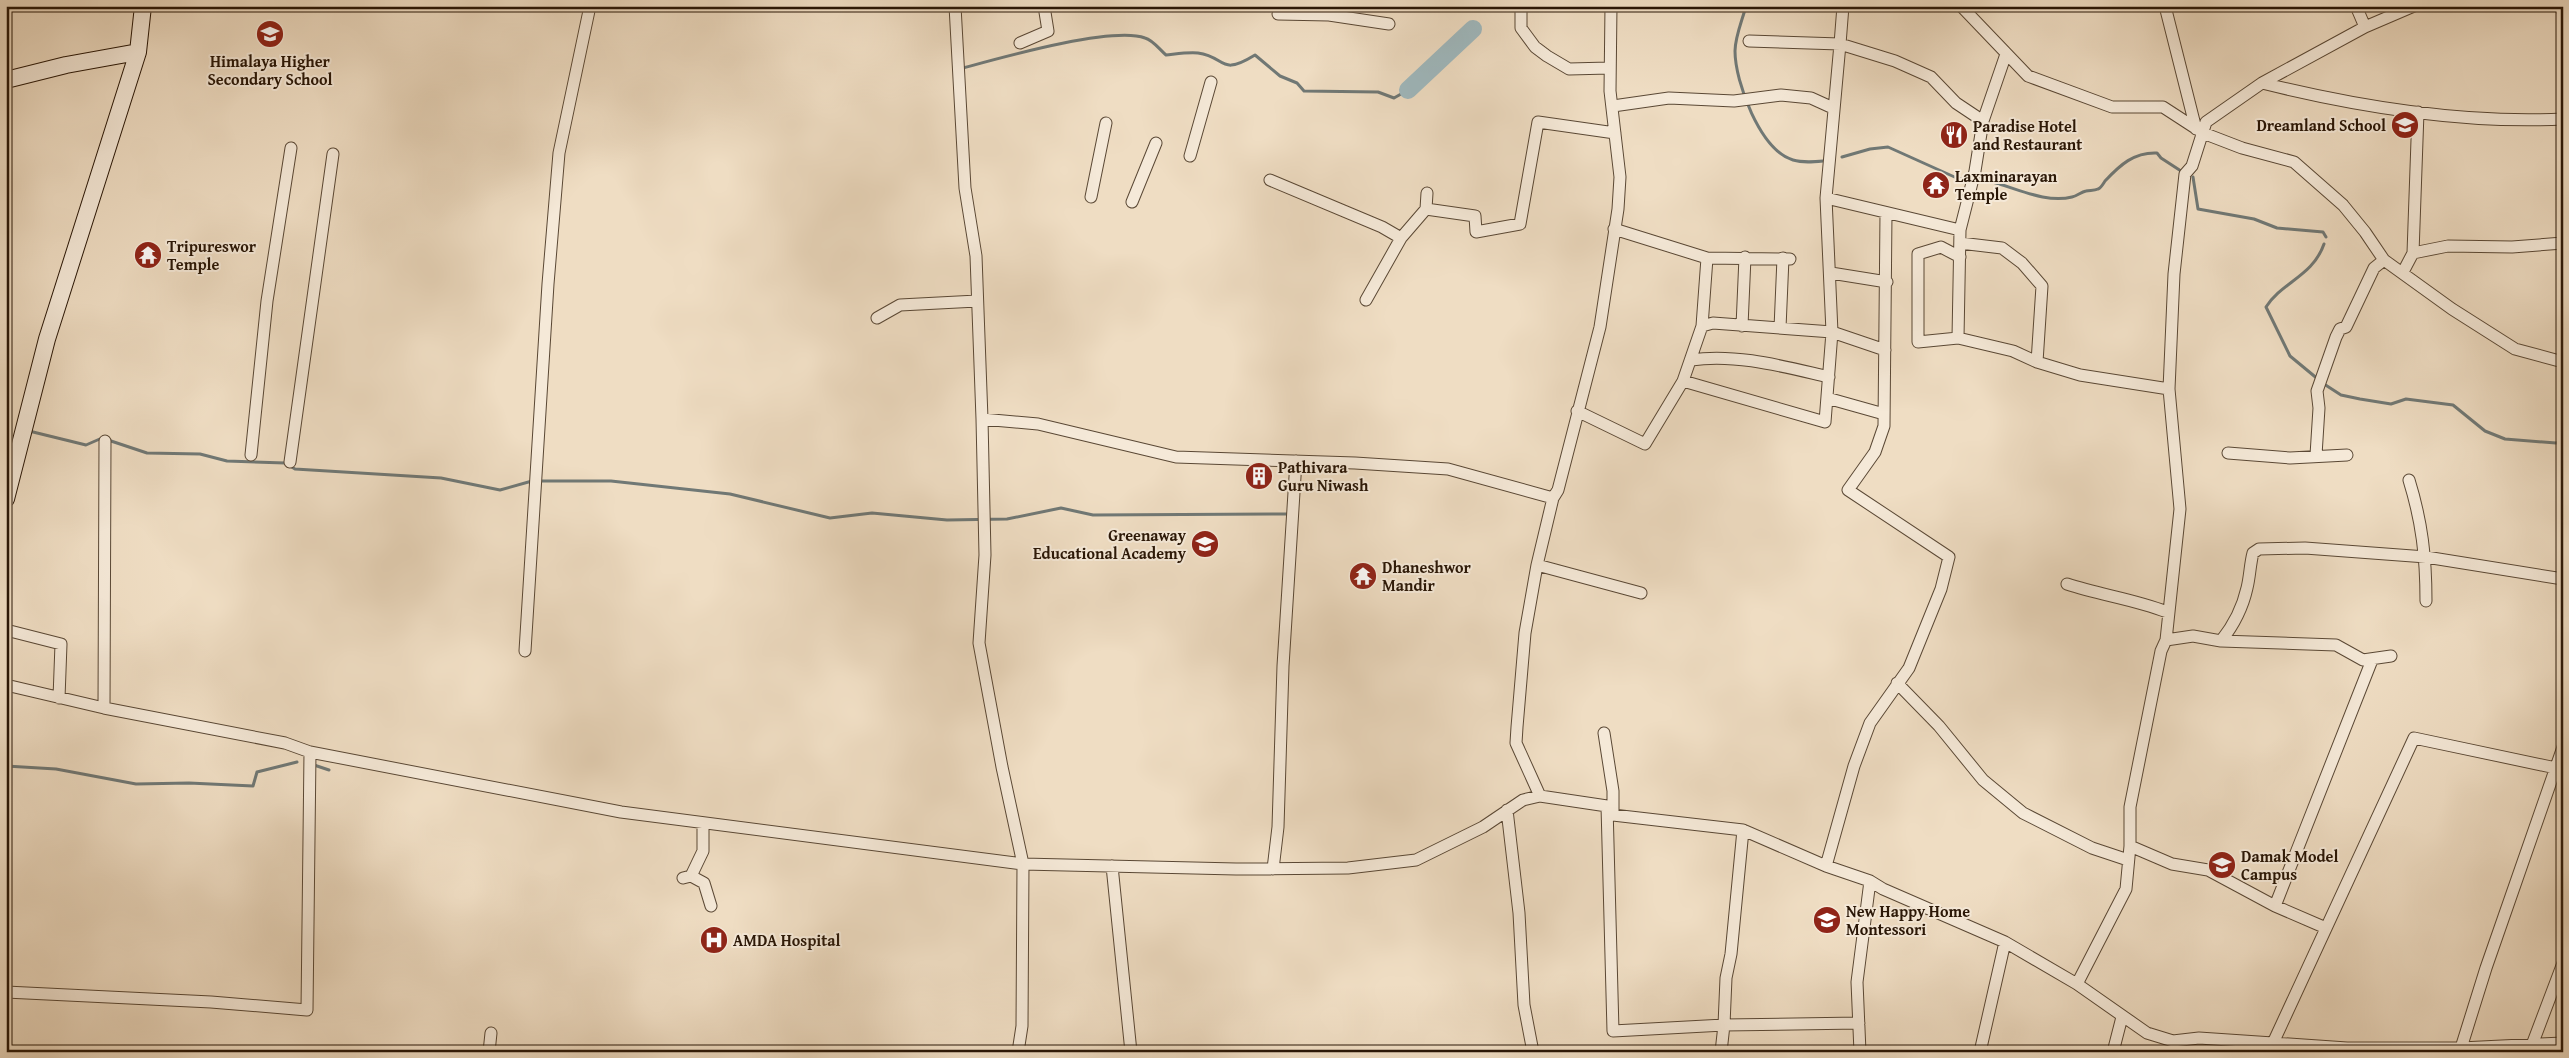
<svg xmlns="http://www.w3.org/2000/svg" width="2569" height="1058" font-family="'Gentium Book Plus',serif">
  <rect width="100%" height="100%" fill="#efddc3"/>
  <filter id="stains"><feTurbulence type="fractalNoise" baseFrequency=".004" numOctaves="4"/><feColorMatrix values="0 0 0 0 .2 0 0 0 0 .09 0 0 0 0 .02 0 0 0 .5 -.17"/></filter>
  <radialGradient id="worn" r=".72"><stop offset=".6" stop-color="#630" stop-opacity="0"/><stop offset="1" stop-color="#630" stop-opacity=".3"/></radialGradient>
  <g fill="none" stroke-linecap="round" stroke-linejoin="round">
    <path stroke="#707875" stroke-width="3" d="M 1746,6 C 1742,21 1735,37 1735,51 C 1735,82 1760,150 1793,160 C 1803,163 1813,162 1824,161
      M 963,68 C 1000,58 1112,26 1145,38 C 1153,40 1160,50 1166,55 C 1176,54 1188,52 1198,53 C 1227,57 1219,77 1255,55 L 1280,76 L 1297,83 L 1304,91 L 1378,92 L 1394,98 L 1408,90
      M 1842,157 L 1870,149 L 1888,147 L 1959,179 C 1995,173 2035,206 2072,197 C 2077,196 2081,192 2086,191 C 2090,190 2094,191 2098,189 C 2101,188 2103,184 2105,181 C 2120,165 2134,152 2157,153 L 2161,158 L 2181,171
      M 2193,177 L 2198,209 L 2254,219 L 2277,228 L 2323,232 L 2326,237
      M 2319,380 L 2290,356 L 2266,307 C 2282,282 2313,276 2324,244
      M 2324,384 L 2341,395 L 2360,399 L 2391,404 L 2406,399 L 2453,405 L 2485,431 L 2505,439 L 2556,443 L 2563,441
      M 29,431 L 86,445 L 102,438
      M 108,440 L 147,453 L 200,454 L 227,461 L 285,463 L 295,469 L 441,478 L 500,490 L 532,481
      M 538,481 L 611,481 L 730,494 L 830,518 L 872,513 L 947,520 L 1007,519 L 1061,508 L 1093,515 L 1291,514
      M 314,765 L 329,770
      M 6,766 L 56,769 L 136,784 L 189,783 L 253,786 L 257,772 L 297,762"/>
    <path stroke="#9fb9bf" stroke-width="18" d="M 1408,90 L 1473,29"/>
    <defs>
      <path id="street" d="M 955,6 L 965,188 L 976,256 L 982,419 L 985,555 L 979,643 L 1002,767 L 1023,864 L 1022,1026 L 1018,1052
        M 1521,6 L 1521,28 L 1535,47 L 1547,56 L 1569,69 L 1609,68
        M 1843,6 L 1840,44 L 1895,61 L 1931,77 L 1956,103 L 1983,121 L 2006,54
        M 1961,6 L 2028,76 L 2112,107 L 2163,107 L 2203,133 L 2242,148 L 2294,162 L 2343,205 L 2365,232 L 2384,260 L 2452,309 L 2515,349 L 2563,362
        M 2165,6 L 2196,129
        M 2356,6 L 2365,27
        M 2561,6 L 2563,12
        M 1278,14 L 1329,15 L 1389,24
        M 1020,43 L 1048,31 L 1044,6
        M 2262,83 C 2359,107 2463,124 2563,119
        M 1613,106 L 1669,98 L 1734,101 L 1781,95 L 1811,98 L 1833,108
        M 1190,156 L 1211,82
        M 1270,180 L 1382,227 L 1401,238
        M 1427,193 L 1426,209 L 1475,216 L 1476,232 L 1520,224 L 1538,122 L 1615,133
        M 1091,197 L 1106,123
        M 1826,198 L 1960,230
        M 1132,202 L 1156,143
        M 1614,229 L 1707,258 L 1790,259
        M 2413,253 L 2418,112
        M 1960,257 L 1941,247 L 1918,254 L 1918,342 L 1958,338 L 1960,230 L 1975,171 L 1983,121
        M 2403,272 L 2413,253 L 2448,246 L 2512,247 L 2563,243
        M 1831,273 L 1887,282
        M 1366,300 L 1401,238 L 1426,209
        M 877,318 L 900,305 L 977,301
        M 1702,326 L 1707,258
        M 1742,326 L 1745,257
        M 1780,328 L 1783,258
        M 1958,338 L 2013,351 L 2037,362 L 2042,286 L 2022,263 L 2002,248 L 1960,243
        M 1691,360 C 1736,353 1785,367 1829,377
        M 2037,362 L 2080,375 L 2169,389
        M 1683,381 L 1702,326 L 1713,323 L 1832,332 L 1885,350
        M 1827,398 L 1884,414
        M 1577,411 L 1645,444 L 1683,381 L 1825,422 L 1832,332 L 1826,198 L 1840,44 L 1749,41
        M 982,419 L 1038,424 L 1176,457 L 1355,463 L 1448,469 L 1553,498
        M 2228,453 L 2290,458 L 2347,455
        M 251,455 L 267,301 L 291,148
        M 2316,455 L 2319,408 L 2317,391 L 2336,337 L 2340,329 L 2346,327 L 2374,268 L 2384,260
        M 290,462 L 333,154
        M 2409,480 C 2422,522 2426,557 2426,601
        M 1537,565 L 1641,593
        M 2067,584 C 2100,595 2134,599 2167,612
        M 6,630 L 61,644 L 59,698
        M 2166,640 L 2193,636 L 2221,641 L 2336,645 L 2363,660 L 2391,656
        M 2221,641 C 2233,626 2243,606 2247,588 C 2250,576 2250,564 2253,553 L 2259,549 L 2305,548 L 2426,557 L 2563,579
        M 525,651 L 548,284 L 559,153 L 590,6
        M 1897,683 L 1939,726 L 1983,780 L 2023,813 L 2092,848 L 2128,860
        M 6,685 L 104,708 L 285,743 L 310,752 L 621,812 L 1023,864 L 1236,869 L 1348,868 L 1416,860 L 1483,827 L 1523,800 L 1540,796 L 1607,806 L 1613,815 L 1743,830 L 1826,866 L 1870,881 L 1883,889 L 2005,942 L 2077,984 L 2147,1033 L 2173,1041 L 2199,1038 L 2347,1048 L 2461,1048 L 2563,1043
        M 104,708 L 105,441
        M 1604,733 L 1613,791 L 1613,815
        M 1540,796 L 1516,743 L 1517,727 L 1525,633 L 1537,565 L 1553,498 L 1558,490 L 1600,327 L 1618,209 L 1620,177 L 1610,91 L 1611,6
        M 1607,806 L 1613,1031 L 1724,1025 L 1726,978 L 1731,954 L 1743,830
        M 1507,810 L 1519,913 L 1524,1005 L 1533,1052
        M 2130,846 L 2172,864 L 2208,870 L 2275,906 L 2326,928
        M 1112,866 L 1131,1052
        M 1826,866 L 1854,766 L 1870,723 L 1909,668 L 1941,589 L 1949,557 L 1848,490 L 1875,452 L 1884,426 L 1886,213
        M 1273,869 L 1278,827 L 1283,666 L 1296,461
        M 691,876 L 704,883 L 711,906
        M 683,878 L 691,876 L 703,851 L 703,823
        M 2275,906 L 2372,660
        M 2077,984 L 2126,889 L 2130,846 L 2130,807 L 2161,651 L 2166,640 L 2180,509 L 2169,389 L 2174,274 L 2185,174 L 2192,166 L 2206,122 L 2262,83 L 2365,27 L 2414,6
        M 6,992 L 211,1002 L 307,1010 L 310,752
        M 2273,1043 L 2414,738 L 2556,768
        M 2532,1045 L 2563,963
        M 2461,1048 L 2486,968 L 2563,747
        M 489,1052 L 491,1033
        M 1721,1052 L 1724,1025 L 1859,1023
        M 1860,1052 L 1857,982 L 1870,881
        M 1980,1052 L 2005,942
        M 2113,1052 L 2122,1017"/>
      <path id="secondary" d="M 6,80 L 66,65 L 138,52
        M 6,499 L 47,339 L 138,52 L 143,6"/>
    </defs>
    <use href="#street" stroke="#5a4835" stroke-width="13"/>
    <use href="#secondary" stroke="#291606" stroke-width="18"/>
    <use href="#street" stroke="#f5e9d8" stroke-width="11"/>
    <use href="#secondary" stroke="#f5e9d8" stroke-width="16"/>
  </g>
  <defs>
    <symbol id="school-disc" viewBox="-11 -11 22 22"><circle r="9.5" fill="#8f2418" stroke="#f5e9d8"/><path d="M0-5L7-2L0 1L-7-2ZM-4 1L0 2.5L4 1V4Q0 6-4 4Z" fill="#fff"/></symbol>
    <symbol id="restaurant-disc" viewBox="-11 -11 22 22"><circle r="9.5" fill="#8f2418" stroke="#f5e9d8"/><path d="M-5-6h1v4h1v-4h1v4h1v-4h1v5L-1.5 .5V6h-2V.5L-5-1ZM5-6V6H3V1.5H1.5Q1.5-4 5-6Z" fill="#fff"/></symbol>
    <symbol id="temple-disc" viewBox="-11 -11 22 22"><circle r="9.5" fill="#8f2418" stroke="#f5e9d8"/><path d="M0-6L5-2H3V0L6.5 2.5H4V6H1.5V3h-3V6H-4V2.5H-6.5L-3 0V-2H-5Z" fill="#fff"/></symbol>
    <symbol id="building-disc" viewBox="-11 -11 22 22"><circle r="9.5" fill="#8f2418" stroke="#f5e9d8"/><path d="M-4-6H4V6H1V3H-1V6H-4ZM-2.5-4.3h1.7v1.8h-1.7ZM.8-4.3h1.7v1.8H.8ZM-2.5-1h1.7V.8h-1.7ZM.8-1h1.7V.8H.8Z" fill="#fff"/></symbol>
    <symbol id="hospital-disc" viewBox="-11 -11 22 22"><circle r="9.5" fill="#8f2418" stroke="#f5e9d8"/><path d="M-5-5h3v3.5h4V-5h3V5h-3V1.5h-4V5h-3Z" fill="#fff"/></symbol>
  </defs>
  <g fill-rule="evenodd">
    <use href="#school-disc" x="254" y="18" width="32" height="32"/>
    <use href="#school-disc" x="2389" y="109" width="32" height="32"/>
    <use href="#restaurant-disc" x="1938" y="119" width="32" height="32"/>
    <use href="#temple-disc" x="1920" y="169" width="32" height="32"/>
    <use href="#temple-disc" x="132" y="239" width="32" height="32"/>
    <use href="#building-disc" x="1243" y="460" width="32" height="32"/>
    <use href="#school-disc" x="1189" y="528" width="32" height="32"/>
    <use href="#temple-disc" x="1347" y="560" width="32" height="32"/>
    <use href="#school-disc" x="2206" y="849" width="32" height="32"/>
    <use href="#school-disc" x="1811" y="904" width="32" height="32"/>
    <use href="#hospital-disc" x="698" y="924" width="32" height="32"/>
  </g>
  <g text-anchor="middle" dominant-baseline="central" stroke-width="4" stroke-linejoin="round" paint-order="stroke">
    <g font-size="16" font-weight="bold" fill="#291606" stroke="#f5e9d8" text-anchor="start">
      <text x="270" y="61" text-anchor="middle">Himalaya Higher<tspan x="270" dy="18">Secondary School</tspan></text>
      <text x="2386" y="125" text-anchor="end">Dreamland School</text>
      <text x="1973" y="126">Paradise Hotel<tspan x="1973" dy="18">and Restaurant</tspan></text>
      <text x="1955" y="176">Laxminarayan<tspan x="1955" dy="18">Temple</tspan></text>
      <text x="167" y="246">Tripureswor<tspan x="167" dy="18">Temple</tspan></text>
      <text x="1278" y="467">Pathivara<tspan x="1278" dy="18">Guru Niwash</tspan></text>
      <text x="1186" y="535" text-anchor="end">Greenaway<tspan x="1186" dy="18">Educational Academy</tspan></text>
      <text x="1382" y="567">Dhaneshwor<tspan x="1382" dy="18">Mandir</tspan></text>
      <text x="2241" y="856">Damak Model<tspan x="2241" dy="18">Campus</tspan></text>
      <text x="1846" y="911">New Happy Home<tspan x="1846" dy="18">Montessori</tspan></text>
      <text x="733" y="940">AMDA Hospital</text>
    </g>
  </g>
  <rect width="2569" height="1058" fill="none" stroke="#efddc3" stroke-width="25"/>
  <rect x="8" y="8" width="2554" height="1043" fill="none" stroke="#291606" stroke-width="2.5"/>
  <rect x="12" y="12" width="2544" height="1033" fill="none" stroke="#291606"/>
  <rect width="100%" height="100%" filter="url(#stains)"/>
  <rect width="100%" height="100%" fill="url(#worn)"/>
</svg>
